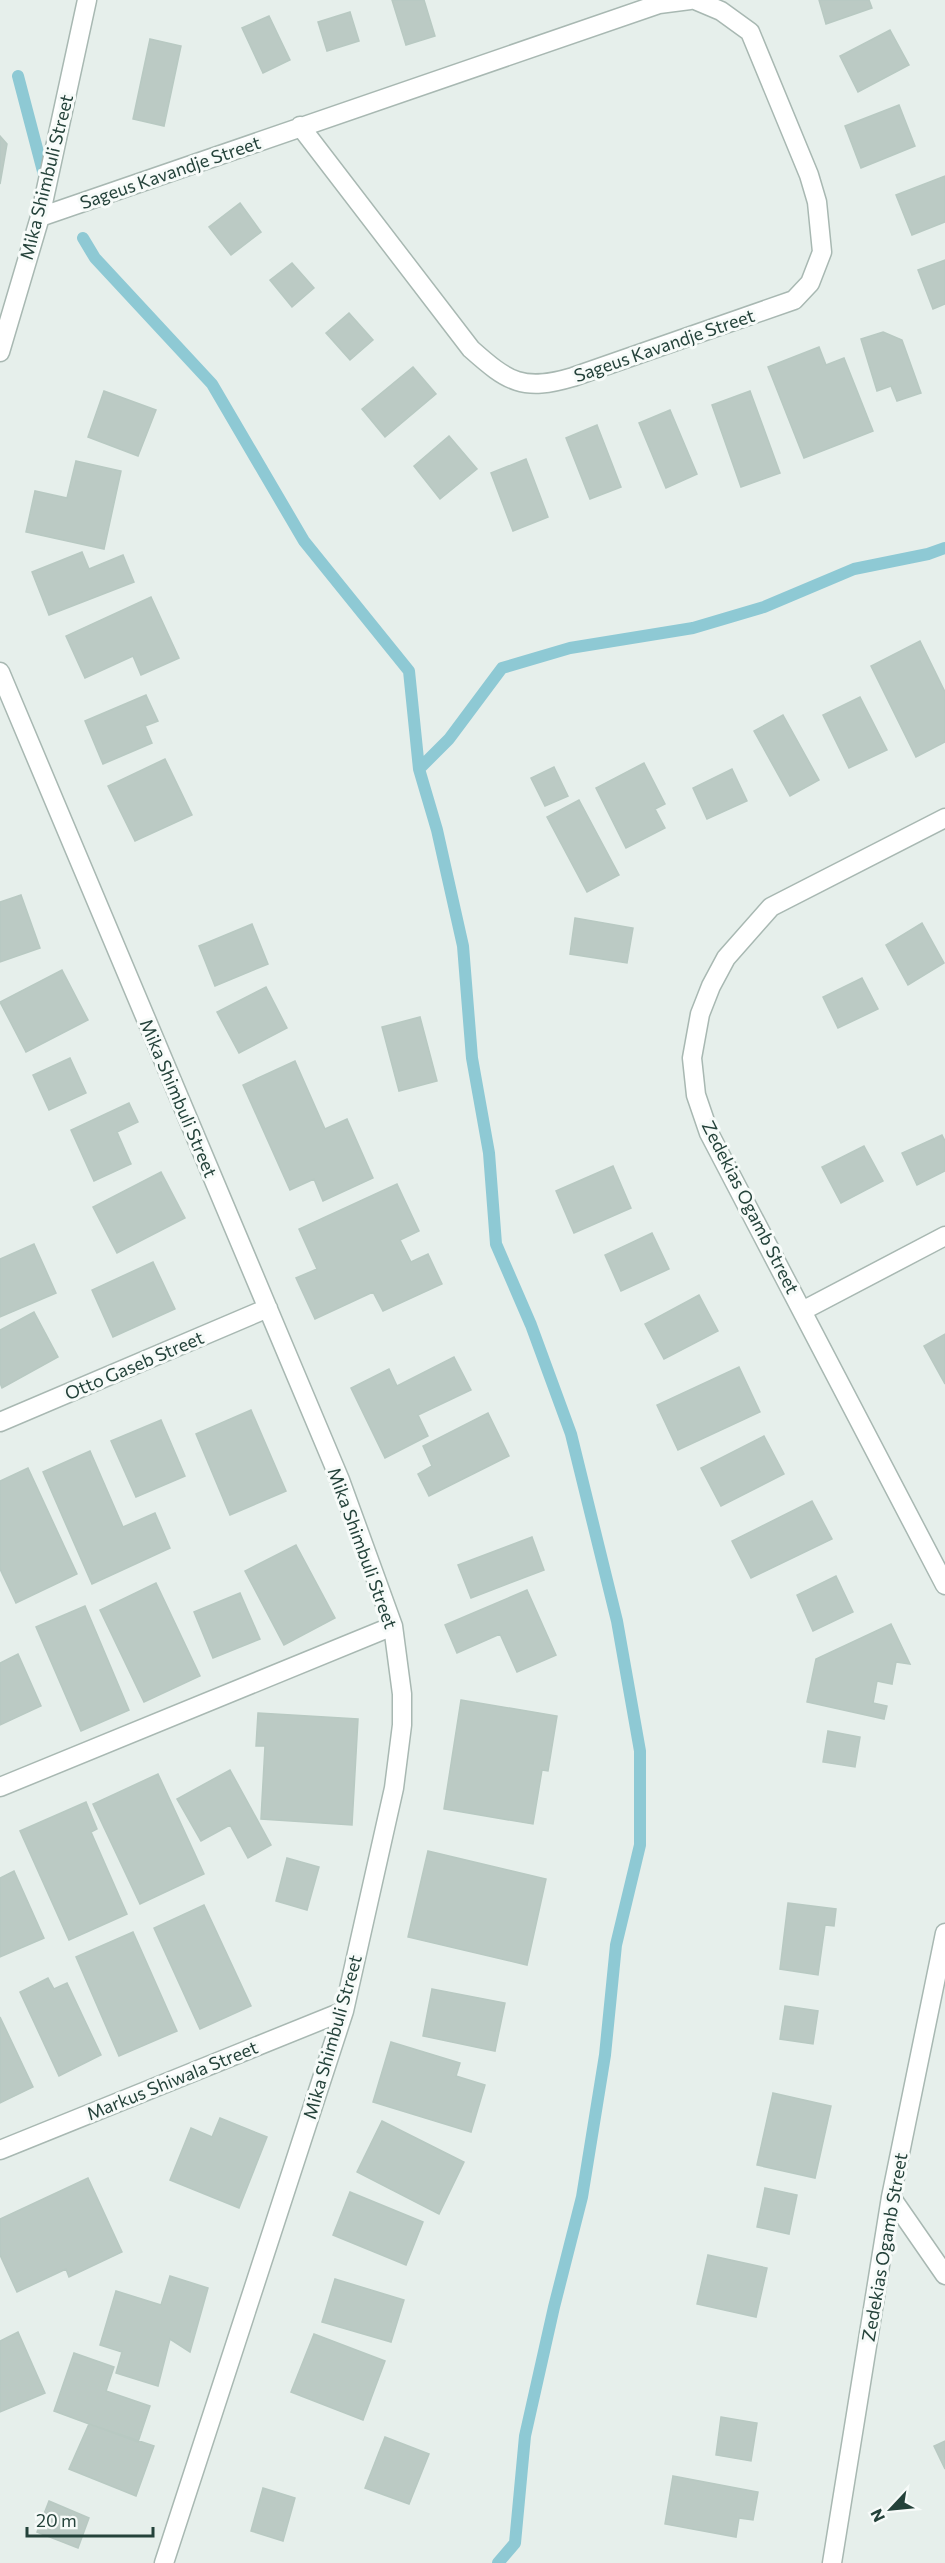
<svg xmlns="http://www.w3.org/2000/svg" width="945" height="2563" font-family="Commissioner,sans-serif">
  <rect width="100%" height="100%" fill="#e6efeb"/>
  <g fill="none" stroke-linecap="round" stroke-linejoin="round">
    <path stroke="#8ec9d4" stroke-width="12" d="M 18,76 L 45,179
      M 83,238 L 95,258 L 212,384 L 304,541 L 409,671 L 419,769 L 437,830 L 463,946 L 472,1058 L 489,1153 L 496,1244 L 531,1325 L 571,1434 L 617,1621 L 640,1751 L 640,1845 L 616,1945 L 605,2055 L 582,2197 L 554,2307 L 525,2436 L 515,2543 L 498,2563
      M 419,769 L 449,739 L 502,668 L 570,648 L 693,628 L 764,607 L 854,569 L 928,554 L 945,548"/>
  </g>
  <path fill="#bbcac4" stroke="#b8c9c2" stroke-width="1.5" d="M 392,0 L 424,0 L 435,36 L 406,45 Z
    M 819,0 L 869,0 L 872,8 L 826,24 Z
    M 350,12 L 359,41 L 327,51 L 318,22 Z
    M 269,16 L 290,60 L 263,73 L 242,28 Z
    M 890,30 L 909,65 L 858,92 L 840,56 Z
    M 150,39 L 181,46 L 164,126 L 133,119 Z
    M 899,105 L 915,146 L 861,168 L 845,126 Z
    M 0,136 L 7,144 L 0,184 Z
    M 945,176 L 945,222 L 912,235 L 896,195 Z
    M 240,203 L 261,232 L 231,255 L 209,227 Z
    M 945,260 L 945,304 L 933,309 L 918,270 Z
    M 292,263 L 314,288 L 292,307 L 270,280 Z
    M 349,313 L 373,340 L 350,360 L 326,333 Z
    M 883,332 L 902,340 L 921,393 L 897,401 L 891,386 L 877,391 L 861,339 Z
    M 819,347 L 826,365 L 844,358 L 873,431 L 804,458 L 768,367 Z
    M 413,367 L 436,394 L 385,437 L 362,409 Z
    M 104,391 L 156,410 L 138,456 L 88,437 Z
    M 750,391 L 780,473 L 741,487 L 712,405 Z
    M 670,410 L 697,474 L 666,488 L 639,423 Z
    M 597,425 L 621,487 L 590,499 L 566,438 Z
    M 449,436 L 477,469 L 440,499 L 414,466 Z
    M 526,459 L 548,517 L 513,531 L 491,473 Z
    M 76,461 L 121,471 L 104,549 L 26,532 L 35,491 L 67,498 Z
    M 82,552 L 89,569 L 123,555 L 134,582 L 49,615 L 32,572 Z
    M 151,597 L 179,658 L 141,675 L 133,656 L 85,678 L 66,636 Z
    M 920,641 L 945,692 L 945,742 L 916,757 L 871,666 Z
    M 146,695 L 158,721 L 145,726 L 152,743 L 103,764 L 85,721 Z
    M 860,697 L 887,750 L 849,768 L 823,715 Z
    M 783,715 L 819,780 L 790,796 L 754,731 Z
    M 165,759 L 192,815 L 135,841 L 108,786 Z
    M 644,763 L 665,804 L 655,809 L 665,828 L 626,848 L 596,788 Z
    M 554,767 L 568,796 L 545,806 L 531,778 Z
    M 732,769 L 747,801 L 707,819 L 693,788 Z
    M 579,800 L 619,875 L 587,892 L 547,817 Z
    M 21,895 L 40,948 L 0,962 L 0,902 Z
    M 575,918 L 633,928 L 627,963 L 570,954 Z
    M 922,923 L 944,963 L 908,985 L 886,945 Z
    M 252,924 L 268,964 L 215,986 L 199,946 Z
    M 62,970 L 88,1020 L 26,1052 L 0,1002 Z
    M 862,978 L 878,1009 L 838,1028 L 823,997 Z
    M 266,987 L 287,1028 L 239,1053 L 217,1012 Z
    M 420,1017 L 437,1081 L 399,1091 L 382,1027 Z
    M 70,1058 L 86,1093 L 49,1110 L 33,1075 Z
    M 295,1061 L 325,1129 L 347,1119 L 373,1178 L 323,1201 L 314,1179 L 290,1190 L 243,1085 Z
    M 129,1103 L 138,1122 L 117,1132 L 131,1164 L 94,1181 L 71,1130 Z
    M 942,1135 L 945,1141 L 945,1171 L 917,1185 L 902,1153 Z
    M 864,1146 L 883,1181 L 841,1203 L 822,1167 Z
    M 613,1166 L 631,1208 L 574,1233 L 556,1191 Z
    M 161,1172 L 185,1218 L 117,1253 L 93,1207 Z
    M 397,1184 L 419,1231 L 400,1240 L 411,1262 L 428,1254 L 442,1284 L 383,1311 L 373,1292 L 315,1319 L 296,1278 L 317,1269 L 299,1229 Z
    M 652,1233 L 669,1269 L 621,1291 L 605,1255 Z
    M 34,1244 L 56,1293 L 0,1317 L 0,1259 Z
    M 153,1262 L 175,1309 L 113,1337 L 92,1290 Z
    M 699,1295 L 718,1331 L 664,1359 L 645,1324 Z
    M 34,1312 L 58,1357 L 2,1388 L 0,1383 L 0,1330 Z
    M 945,1334 L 945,1384 L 924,1346 Z
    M 454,1357 L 471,1390 L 418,1415 L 428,1436 L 385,1458 L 351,1388 L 389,1369 L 397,1386 Z
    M 739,1367 L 760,1412 L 678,1450 L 657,1405 Z
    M 251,1410 L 286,1491 L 230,1515 L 196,1434 Z
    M 488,1413 L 509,1456 L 429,1496 L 418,1474 L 432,1466 L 423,1446 Z
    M 161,1420 L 185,1476 L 136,1497 L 111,1441 Z
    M 764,1436 L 784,1474 L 721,1506 L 701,1468 Z
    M 90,1451 L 123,1527 L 155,1513 L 170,1548 L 92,1584 L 43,1472 Z
    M 28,1468 L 77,1574 L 16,1603 L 0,1569 L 0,1481 Z
    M 812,1501 L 832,1539 L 751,1578 L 732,1541 Z
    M 532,1537 L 544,1570 L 471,1598 L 458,1565 Z
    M 296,1545 L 335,1618 L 284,1645 L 245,1571 Z
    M 836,1576 L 853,1612 L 813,1631 L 797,1595 Z
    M 156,1583 L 200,1676 L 144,1702 L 100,1610 Z
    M 527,1590 L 556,1655 L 517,1672 L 500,1634 L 457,1653 L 445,1625 Z
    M 240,1593 L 260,1639 L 213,1658 L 194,1612 Z
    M 85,1606 L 129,1710 L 81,1731 L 36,1627 Z
    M 891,1624 L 910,1664 L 896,1662 L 892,1684 L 877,1681 L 873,1703 L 887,1706 L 884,1719 L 807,1702 L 816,1659 Z
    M 18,1654 L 41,1706 L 0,1725 L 0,1663 Z
    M 461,1700 L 557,1716 L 548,1771 L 542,1770 L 533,1824 L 444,1809 Z
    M 258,1713 L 358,1719 L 352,1825 L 261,1819 L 265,1746 L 256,1746 Z
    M 828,1731 L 860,1737 L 855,1767 L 823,1762 Z
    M 230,1770 L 271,1845 L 248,1858 L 230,1825 L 201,1841 L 177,1799 Z
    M 158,1774 L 204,1874 L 140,1904 L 93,1804 Z
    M 86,1802 L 97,1829 L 91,1832 L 127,1914 L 69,1940 L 20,1831 Z
    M 428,1851 L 546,1879 L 527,1965 L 408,1937 Z
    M 287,1858 L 319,1867 L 307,1910 L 276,1901 Z
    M 14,1871 L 44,1938 L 0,1957 L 0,1878 Z
    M 788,1903 L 836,1909 L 834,1926 L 825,1925 L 818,1975 L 780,1969 Z
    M 204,1905 L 251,2006 L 200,2029 L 154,1928 Z
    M 133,1932 L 177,2031 L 119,2056 L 76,1957 Z
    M 48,1978 L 54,1989 L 67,1983 L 101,2055 L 59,2076 L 20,1992 Z
    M 432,1989 L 505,2003 L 495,2051 L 423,2036 Z
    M 785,2006 L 818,2011 L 813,2044 L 780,2039 Z
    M 0,2017 L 33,2087 L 0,2103 Z
    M 391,2042 L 460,2063 L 456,2076 L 485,2085 L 471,2132 L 373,2102 Z
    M 773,2093 L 831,2106 L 815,2178 L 757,2165 Z
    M 220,2118 L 267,2137 L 239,2208 L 170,2180 L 191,2128 L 212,2137 Z
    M 382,2121 L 464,2162 L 439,2214 L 357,2172 Z
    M 88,2178 L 122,2252 L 69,2277 L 66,2269 L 17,2292 L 0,2255 L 0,2219 Z
    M 765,2188 L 797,2195 L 789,2234 L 757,2227 Z
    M 350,2192 L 423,2222 L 406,2265 L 333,2235 Z
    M 708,2255 L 767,2268 L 756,2317 L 697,2304 Z
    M 170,2276 L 208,2288 L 190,2352 L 170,2339 L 158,2386 L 116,2373 L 122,2352 L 100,2345 L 116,2291 L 161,2305 Z
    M 335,2279 L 404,2300 L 391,2342 L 322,2322 Z
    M 18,2332 L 45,2393 L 0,2412 L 0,2341 Z
    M 314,2334 L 385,2361 L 363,2420 L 291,2392 Z
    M 74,2353 L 114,2367 L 106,2391 L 150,2406 L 138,2442 L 54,2411 Z
    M 721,2417 L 757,2423 L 751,2461 L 716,2455 Z
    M 89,2424 L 154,2446 L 136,2496 L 69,2469 Z
    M 385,2437 L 429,2454 L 409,2504 L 365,2488 Z
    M 945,2441 L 945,2469 L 934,2446 Z
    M 673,2476 L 758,2492 L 753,2520 L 739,2518 L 736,2537 L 665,2524 Z
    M 263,2488 L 295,2498 L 283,2541 L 251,2531 Z
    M 49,2501 L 89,2518 L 78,2548 L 37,2532 Z"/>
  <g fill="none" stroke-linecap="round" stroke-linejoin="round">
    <defs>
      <path id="street" d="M 300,126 L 471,349 C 508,382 523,392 573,377 L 794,300 L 810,283 L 822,252 L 817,202 L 809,175 L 750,32 L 721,11 L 695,0
        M 40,217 L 659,4 L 690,0
        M 0,352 L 40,217 L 87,0
        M 0,672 L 340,1480 L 393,1626 L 402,1694 L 402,1725 L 394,1788 L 344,2011 L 164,2563
        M 945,818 L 771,907 L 726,958 L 711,986 L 700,1014 L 692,1058 L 696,1095 L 709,1133 L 945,1585
        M 804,1310 L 945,1236
        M 0,1422 L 268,1308
        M 0,1787 L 393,1626
        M 0,2150 L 344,2011
        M 891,2197 L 945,2275
        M 832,2563 L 891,2197 L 945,1933"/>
    </defs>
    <use href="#street" stroke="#a8b8b2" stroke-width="21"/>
    <use href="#street" stroke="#fff" stroke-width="18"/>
  </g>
  <g text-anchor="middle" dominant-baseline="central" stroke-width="6" stroke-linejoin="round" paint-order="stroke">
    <g font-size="18" fill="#24423a" stroke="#f7fbf9">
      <text transform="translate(170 172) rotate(-19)">Sageus Kavandje Street</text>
      <text transform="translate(46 177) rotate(-76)">Mika Shimbuli Street</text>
      <text transform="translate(664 345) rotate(-19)">Sageus Kavandje Street</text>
      <text transform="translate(179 1098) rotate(67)">Mika Shimbuli Street</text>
      <text transform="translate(751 1207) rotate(63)">Zedekias Ogamb Street</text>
      <text transform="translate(134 1365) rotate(-23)">Otto Gaseb Street</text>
      <text transform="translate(363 1548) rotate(70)">Mika Shimbuli Street</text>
      <text transform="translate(332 2037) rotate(-74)">Mika Shimbuli Street</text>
      <text transform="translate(172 2080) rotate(-22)">Markus Shiwala Street</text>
      <text transform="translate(884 2247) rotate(-80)">Zedekias Ogamb Street</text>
    </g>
  </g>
  <g transform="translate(891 2509) rotate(244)" stroke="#f7fbf9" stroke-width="4.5" paint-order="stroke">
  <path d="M0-4.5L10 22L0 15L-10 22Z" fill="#24423a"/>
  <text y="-9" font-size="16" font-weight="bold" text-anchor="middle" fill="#24423a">N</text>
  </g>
  <path d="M27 2527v9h126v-9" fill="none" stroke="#24423a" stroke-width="3"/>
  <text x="36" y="2527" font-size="18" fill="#24423a" stroke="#f7fbf9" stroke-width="4.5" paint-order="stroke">20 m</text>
</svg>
